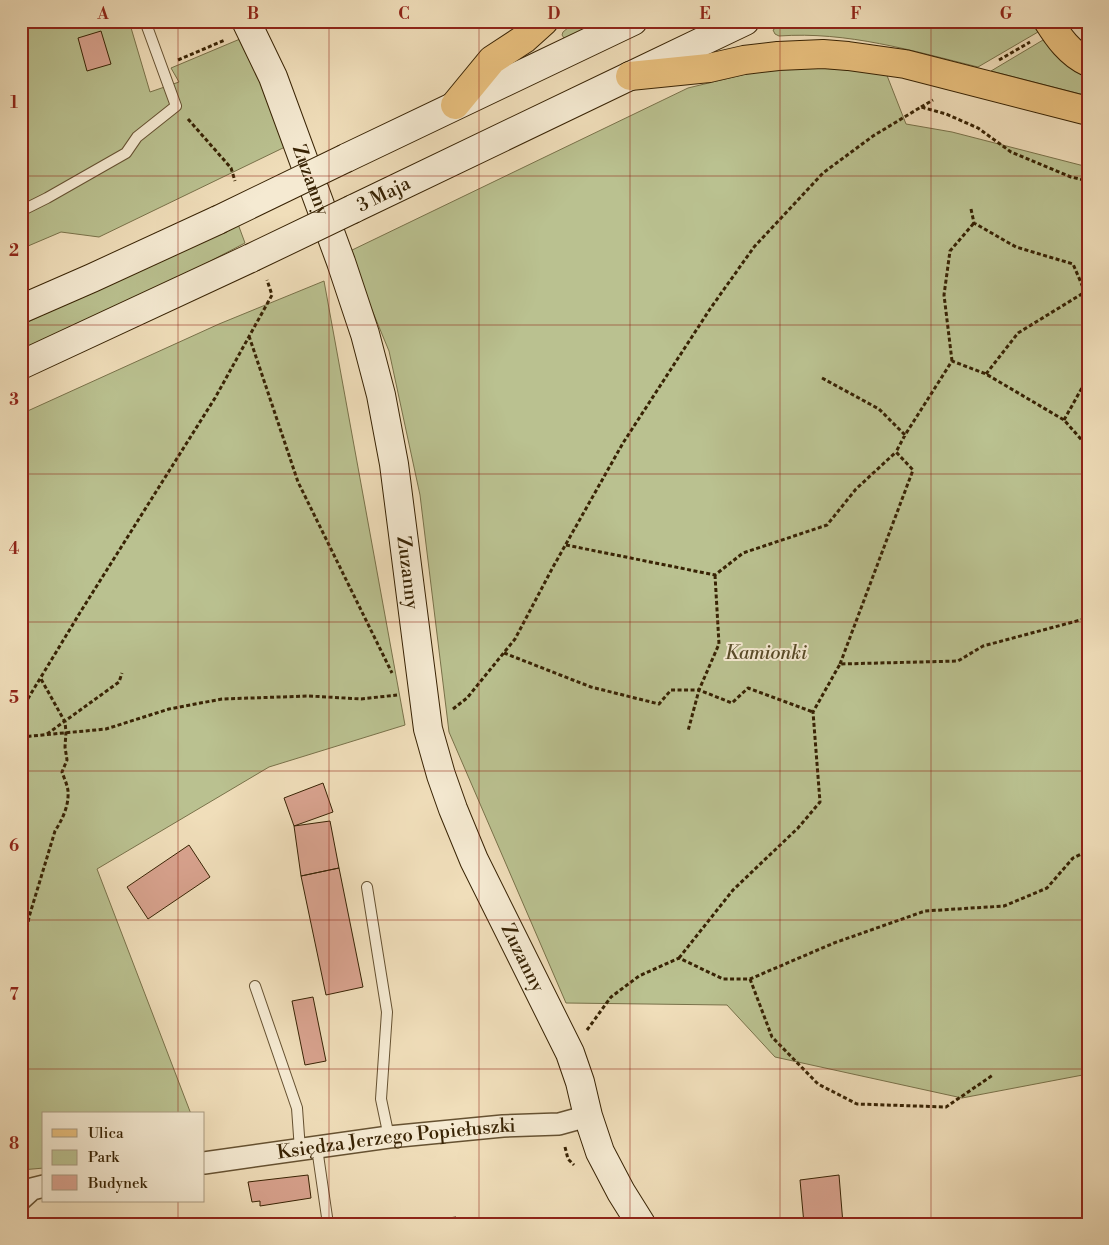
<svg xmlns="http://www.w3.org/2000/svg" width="1109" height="1245" font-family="'Libre Bodoni',serif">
  <rect width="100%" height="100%" fill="#f0deba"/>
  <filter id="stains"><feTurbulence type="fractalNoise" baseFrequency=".004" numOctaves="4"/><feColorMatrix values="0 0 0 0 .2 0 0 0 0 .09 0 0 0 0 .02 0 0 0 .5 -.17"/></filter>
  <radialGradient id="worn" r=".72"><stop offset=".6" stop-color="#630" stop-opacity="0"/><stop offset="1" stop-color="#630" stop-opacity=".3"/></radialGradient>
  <path fill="#bac190" stroke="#79724a" d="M 21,21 L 129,21 L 150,92 L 179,82 L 171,68 L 240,39 L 264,87 L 285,147 L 99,237 L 61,232 L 21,249 Z
    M 576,21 L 601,21 L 567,38 L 564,38 L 562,35 L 563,32 Z
    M 821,21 L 1032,21 L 1038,32 L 978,67 C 913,51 847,31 779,36 L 775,34 L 773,30 L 777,27 L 812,25 Z
    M 1043,40 C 1056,54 1070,69 1088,78 L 1088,96 L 991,71 Z
    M 783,65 L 886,73 L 906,124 L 952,132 L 1088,167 L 1088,1074 L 962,1098 L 775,1057 L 727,1005 L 566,1003 L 449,732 L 420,495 L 389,351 L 348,252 L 688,88 Z
    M 238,224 L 245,243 L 151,292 L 21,350 L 21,325 Z
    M 324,281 L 405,725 L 269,767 L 97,869 L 191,1114 L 44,1114 L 44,1168 L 21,1170 L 21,414 L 219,324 Z"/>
  <path fill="#d9a38f" stroke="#382304" d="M 101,31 L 111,64 L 87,71 L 78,38 Z
    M 323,783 L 333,812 L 294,826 L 284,798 Z
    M 330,821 L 339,868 L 301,876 L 294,826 Z
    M 189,845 L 210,877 L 148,919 L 127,887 Z
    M 339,868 L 363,987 L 326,995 L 301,876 Z
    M 313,997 L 326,1061 L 305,1065 L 292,1001 Z
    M 308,1175 L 311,1198 L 260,1206 L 260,1201 L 252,1202 L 248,1182 Z
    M 839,1175 L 843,1224 L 804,1224 L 800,1180 Z
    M 456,1217 L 457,1224 L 412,1224 L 411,1223 Z"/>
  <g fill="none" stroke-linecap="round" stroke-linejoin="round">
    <defs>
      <path id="lane" d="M 21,211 L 47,198 L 126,153 L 137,137 L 176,106 L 145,21
        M 367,887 L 387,1012 L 381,1099 L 389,1137
        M 255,986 L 297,1108 L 300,1150
        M 317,1148 L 328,1224"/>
      <g id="street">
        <path id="s1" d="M 204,1163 L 389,1137 L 503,1126 L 559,1124 L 588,1116"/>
        <path d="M 21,1199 L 32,1189 L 44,1186"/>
      </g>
      <g id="secondary">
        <path id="s2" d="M 246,21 L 273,77 L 341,262 L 365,334 L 381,395 L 394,464 L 428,729 L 441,775 L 453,809 L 474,860 L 570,1053 L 580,1082 L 588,1116 L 600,1152 L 621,1192 L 641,1224"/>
        <path d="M 346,158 L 633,21"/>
        <path id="s3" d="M 353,209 L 630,76 L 745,21"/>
        <path d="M 21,309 L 92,278 L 218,220"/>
        <path d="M 21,365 L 251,258"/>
      </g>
      <path id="primary" d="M 1048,21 C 1058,37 1070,54 1088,62
        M 630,76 L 709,68 L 744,60 L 778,56 L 823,54 L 848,56 L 905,64 L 1088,111
        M 455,105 L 492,60 L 524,39 L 544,21"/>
    </defs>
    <use href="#lane" stroke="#665232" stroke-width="12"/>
    <use href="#street" stroke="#665232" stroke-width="24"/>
    <use href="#secondary" stroke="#382304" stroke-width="30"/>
    <use href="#primary" stroke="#382304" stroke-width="30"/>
    <path stroke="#382304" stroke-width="3" stroke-dasharray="4 2.5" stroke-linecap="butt" d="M 178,60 L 225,40
      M 999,60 L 1030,42
      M 921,107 L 933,100
      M 188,119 L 231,168 L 235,181
      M 971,209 L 974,223 L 1016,247 L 1073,264 L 1085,292
      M 249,336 L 298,482 L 392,673
      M 952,361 L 944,295 L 950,251 L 974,223
      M 986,374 L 1018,333 L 1085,292 L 1088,292
      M 822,378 L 879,409 L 905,435
      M 1064,420 L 1088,377
      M 566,545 L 715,575 L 743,553 L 827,525 L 856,489 L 896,452
      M 715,575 L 719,644 L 699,690 L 732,703 L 748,688 L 813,712
      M 504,653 L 591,687 L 659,704 L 671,690 L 699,690 L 688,731
      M 840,664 L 913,470 L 896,452 L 905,435 L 952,361 L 986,374 L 1064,420 L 1088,447
      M 453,709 L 467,698 L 515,639 L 553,567 L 623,443 L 710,309 L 754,247 L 823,173 L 873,136 L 921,107 L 946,114 L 978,128 L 1011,152 L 1071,177 L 1088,181
      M 21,710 L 81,611 L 215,398 L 272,295 L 267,280
      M 47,734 L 119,682 L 122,673
      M 21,737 L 106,729 L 169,709 L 222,699 L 309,696 L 361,699 L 397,695
      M 679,958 L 733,890 L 798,828 L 820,802 L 813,712 L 840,664 L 958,661 L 983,646 L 1088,618
      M 21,960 L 29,917 L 55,831 C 62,820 69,806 68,792 C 68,786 64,778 62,772 L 67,760 L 65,747 L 66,732 L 65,722 L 41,679
      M 750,979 L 772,1037 L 818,1084 L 857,1104 L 946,1107 L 993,1075
      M 587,1030 L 611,997 L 639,976 L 679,958 L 723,979 L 750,979 L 834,943 L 925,911 L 1004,906 L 1047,888 L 1073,858 L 1088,851
      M 565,1147 L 568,1159 L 574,1165"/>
    <use href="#lane" stroke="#f5ead2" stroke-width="10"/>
    <use href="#street" stroke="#f5ead2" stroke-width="21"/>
    <use href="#secondary" stroke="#f5ead2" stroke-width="28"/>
    <use href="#primary" stroke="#e8bf7d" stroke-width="28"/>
    <defs>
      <path id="secondary-bridge" d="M 218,220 L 346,158
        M 251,258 L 353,209"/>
    </defs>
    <use href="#secondary-bridge" stroke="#382304" stroke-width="30" stroke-linecap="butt"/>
    <use href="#secondary-bridge" stroke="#f5ead2" stroke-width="28"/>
  </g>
  <path fill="none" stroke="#8f2418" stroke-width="1" stroke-opacity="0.55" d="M 178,21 L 178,1114M 329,21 L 329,1224M 479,21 L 479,1224M 630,21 L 630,1224M 780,21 L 780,1224M 931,21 L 931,1224M 21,176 L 1088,176M 21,325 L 1088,325M 21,474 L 1088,474M 21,622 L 1088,622M 21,771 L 1088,771M 21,920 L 1088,920M 21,1069 L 1088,1069M 178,1201 L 178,1224"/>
  <g text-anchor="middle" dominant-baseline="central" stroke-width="4" stroke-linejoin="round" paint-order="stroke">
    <g font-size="19" fill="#382304" stroke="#f5ead2">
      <text stroke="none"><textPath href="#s2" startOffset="172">Zuzanny</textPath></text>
      <text stroke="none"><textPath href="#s3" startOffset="34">3 Maja</textPath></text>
      <text stroke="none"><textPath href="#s2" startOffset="578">Zuzanny</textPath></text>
      <text stroke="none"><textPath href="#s2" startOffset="984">Zuzanny</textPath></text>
      <text stroke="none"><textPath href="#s1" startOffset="194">Księdza Jerzego Popiełuszki</textPath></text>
    </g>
    <g font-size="19" font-style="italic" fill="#584a27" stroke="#f5ead2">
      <text x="766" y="653">Kamionki</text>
    </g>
  </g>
  <rect width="1109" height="1245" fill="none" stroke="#f0deba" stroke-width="55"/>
  <rect x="42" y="1112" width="162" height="90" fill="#f5ead2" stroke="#a99a80"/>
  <rect x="52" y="1129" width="25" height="8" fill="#e8bf7d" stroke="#a99a80"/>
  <text x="88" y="1138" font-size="15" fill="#382304">Ulica</text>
  <rect x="52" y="1150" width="25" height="15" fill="#bac190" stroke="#a99a80"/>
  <text x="88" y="1162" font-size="15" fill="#382304">Park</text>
  <rect x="52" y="1175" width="25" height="15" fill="#d9a38f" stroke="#a99a80"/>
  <text x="88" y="1188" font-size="15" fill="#382304">Budynek</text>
  <rect x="28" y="28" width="1054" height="1190" fill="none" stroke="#8f2418" stroke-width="2"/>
  <g font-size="16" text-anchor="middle" font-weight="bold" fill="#8f2418">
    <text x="103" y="19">A</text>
    <text x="253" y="19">B</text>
    <text x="404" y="19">C</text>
    <text x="554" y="19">D</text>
    <text x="705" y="19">E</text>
    <text x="856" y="19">F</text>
    <text x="1006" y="19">G</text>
    <text x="14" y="108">1</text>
    <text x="14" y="256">2</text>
    <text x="14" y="405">3</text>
    <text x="14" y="554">4</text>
    <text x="14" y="703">5</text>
    <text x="14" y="851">6</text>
    <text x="14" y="1000">7</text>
    <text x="14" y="1149">8</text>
  </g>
  <rect width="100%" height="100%" filter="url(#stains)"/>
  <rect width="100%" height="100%" fill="url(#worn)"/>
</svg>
